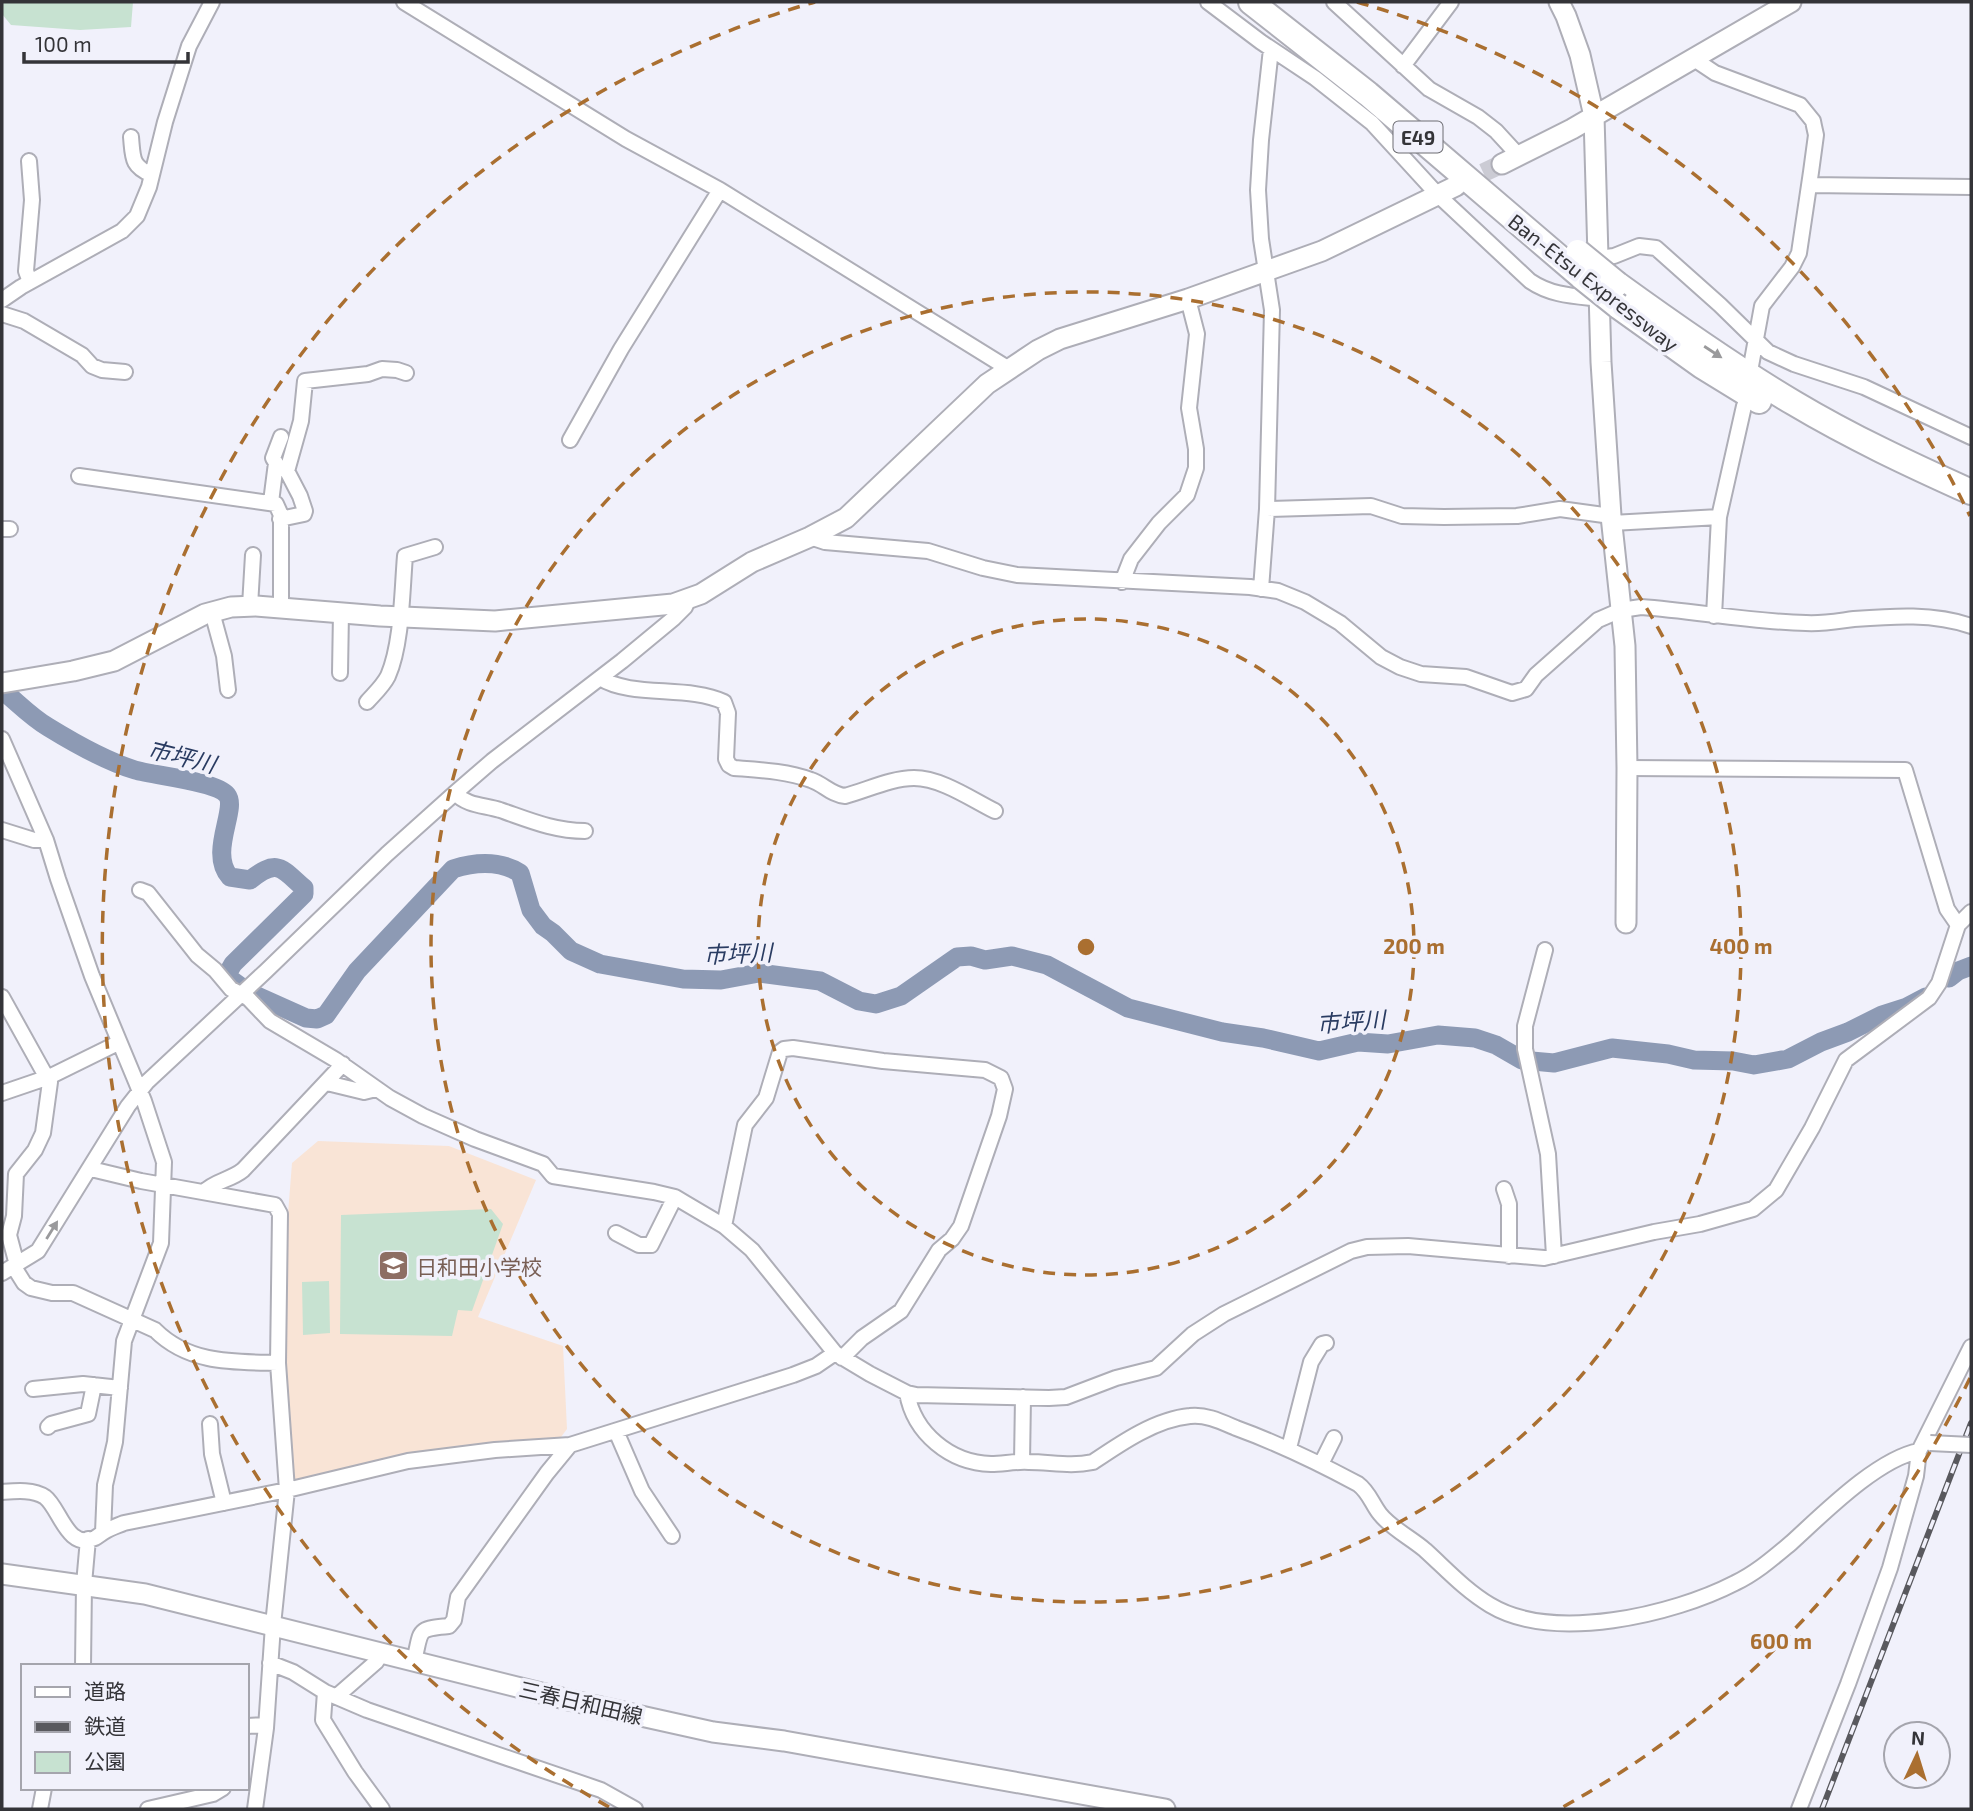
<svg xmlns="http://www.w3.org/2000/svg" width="1973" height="1811" font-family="'Exo 2','Noto Sans JP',sans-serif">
  <rect width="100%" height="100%" fill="#f1f1fb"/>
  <path fill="#f9e4d6" d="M 318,1141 L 449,1146 L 536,1180 L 478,1317 L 563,1346 L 567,1429 L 561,1437 L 420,1451 L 294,1482 L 284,1428 L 288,1214 L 292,1163 Z"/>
  <path fill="#c7e2d1" d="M 2,2 L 133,2 L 131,27 L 80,30 L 11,25 L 2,14 Z
    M 491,1209 L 503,1224 L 472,1311 L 458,1310 L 452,1336 L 340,1334 L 341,1215 Z
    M 329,1281 L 330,1333 L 303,1335 L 302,1282 Z"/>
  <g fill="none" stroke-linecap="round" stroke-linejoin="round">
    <path stroke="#8d9ab4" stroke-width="19" d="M 2,690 C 17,702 31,717 48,727 C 74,743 105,761 135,770 C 155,776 216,781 227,795 C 238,809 208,853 230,877 L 250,880 C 278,858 281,868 304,888 L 304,894 L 300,898 L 233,964 L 226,976 L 248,992 L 306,1018 L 317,1019 L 326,1015 L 357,971 L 453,869 C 475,862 499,860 520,873 L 531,910 L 543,926 L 553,933 L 571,951 L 600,964 L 683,979 L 721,980 L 759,973 L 820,981 L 859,1001 L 876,1004 L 901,996 L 957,957 L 971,956 L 985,960 L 1012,956 L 1047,965 L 1128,1008 L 1222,1032 L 1263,1038 L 1319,1051 L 1358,1042 L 1388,1044 L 1438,1035 L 1475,1038 L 1496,1045 L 1522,1060 L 1554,1063 L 1612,1048 L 1668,1054 L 1694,1060 L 1733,1061 L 1754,1065 L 1788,1059 L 1821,1042 L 1848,1032 L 1882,1015 L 1907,1007 L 1926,997
      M 1949,978 L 1958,971 L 1971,966"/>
    <path stroke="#cbcbd4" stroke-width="19" stroke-dasharray="19 10" stroke-linecap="butt" d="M 1457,185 L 1502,164"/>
    <defs>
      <path id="street" d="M 404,2 L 626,139 L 720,190 L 1009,369
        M 1208,2 L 1261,42 L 1315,78 L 1372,123 L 1438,195 L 1530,281 C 1552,296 1575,296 1601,299
        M 1334,2 L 1429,89 L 1478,117 L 1496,131 L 1519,156
        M 1694,59 L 1715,73 L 1800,105 L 1813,121 L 1814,126 L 1816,135 L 1811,172 L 1799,253 L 1792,267 L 1762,306 L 1751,366
        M 1403,66 L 1451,2
        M 131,137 C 133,158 131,166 152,175
        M 29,161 L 32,200 L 26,271 L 30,282
        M 1809,185 L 1971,187
        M 1599,258 L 1614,256 L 1639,246 L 1656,248 L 1720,305 L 1768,352 L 1794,364 L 1864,387 L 1971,437
        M 2,300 L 21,287 L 122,231 L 137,216 L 149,187 L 165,122 L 189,46 L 212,2
        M 2,314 L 24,321 L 82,355 L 92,366 L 102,370 L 125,372
        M 570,440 L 621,349 L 720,190
        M 79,476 L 276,504 L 281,515 L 281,608
        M 271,502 L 276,463 L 273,458 L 281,437
        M 1267,509 L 1371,506 L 1402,516 L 1444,517 L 1517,516 L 1560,509 L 1611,516
        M 280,519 L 304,514 L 305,511 L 300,496 L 287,471 L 301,421 L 305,381 L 368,374 L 382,369 L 397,370 L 406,373
        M 1612,523 L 1719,517
        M 2,529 L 10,529
        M 810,537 L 825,542 L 928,551 L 983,568 L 1017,575 L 1250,587 L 1278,591 L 1305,602 L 1340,623 L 1381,657 L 1400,667 L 1421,674 L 1466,677 L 1512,693 L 1526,689 L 1536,675 L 1598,620 L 1621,610 L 1641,607 C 1696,611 1751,622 1806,623 C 1823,624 1838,621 1854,619 C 1893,616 1934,613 1971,626
        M 1122,582 L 1131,559 L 1159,523 L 1187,495 L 1196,468 L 1196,449 L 1189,408 L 1197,334 L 1188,299
        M 1261,589 L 1267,509 L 1272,310 L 1261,239 L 1258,190 L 1261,140 L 1271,49
        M 250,606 L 253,555
        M 212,612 L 224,656 L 228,690
        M 1714,616 L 1719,517 L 1744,406
        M 340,673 L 341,612
        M 600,678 C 632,698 688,685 724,702 L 728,713 L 726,759 L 729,765 L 734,768 C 760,770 786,771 811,780 C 823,784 832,795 845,796 C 867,790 892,778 914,778 C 941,778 971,799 995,811
        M 367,702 C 374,694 383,686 388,676 C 402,644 402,591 405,556 L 435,547
        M 2,739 L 46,840 L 58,879 L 92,976 L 144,1101 L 164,1162 L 161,1243 L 124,1341 L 115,1442 L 105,1485 L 103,1532
        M 1627,768 L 1905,770 L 1947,909 L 1958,925
        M 455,793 C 467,806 484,805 500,810 C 529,820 554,831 585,831
        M 2,830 L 34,840 L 46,840
        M 140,890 L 148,893 L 197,955 L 215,970 L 231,989 L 248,998 L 270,1021 L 336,1060 L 390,1098 L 423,1116 L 475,1139 L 543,1164 L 553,1176 L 654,1192 L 675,1197 L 685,1203 L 724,1226 L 752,1250 L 835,1353 L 870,1374 L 907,1393 L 916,1395 L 1049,1398 L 1066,1397 L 1116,1378 L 1156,1368 L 1193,1334 L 1224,1314 L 1351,1251 L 1367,1247 L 1408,1246 L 1544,1258 L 1654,1232 L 1700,1224 L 1753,1209 L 1776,1190 L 1812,1128 L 1846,1060 L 1929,998 L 1939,983 L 1958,925 L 1971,912
        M 1545,950 L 1525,1026 L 1525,1049 L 1548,1154 L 1554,1256
        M 2,997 L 47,1078
        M 327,1083 L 364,1092 L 376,1089
        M 2,1093 L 49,1077 L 118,1043
        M 91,1169 L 141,1181 L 275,1205 L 280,1214 L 278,1363 L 287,1490 L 273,1625 L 266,1728 L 255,1809
        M 1504,1189 L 1509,1204 L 1509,1256
        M 204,1192 C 214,1181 231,1180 243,1170 L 343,1064
        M 724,1226 L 745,1125 L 766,1098 L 780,1052 L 784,1049 L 793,1048 L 883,1061 L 985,1070 L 1001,1078 L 1005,1089 L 999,1116 L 961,1226 L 952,1239 L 939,1250 L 901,1311 L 862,1338 L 842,1358
        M 616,1233 L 639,1245 L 651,1245 L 675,1197
        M 17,1265 L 9,1235 L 14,1216 L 16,1174 L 35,1150 L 43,1133 L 50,1082 L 49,1077
        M 14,1267 L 24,1283 L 31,1288 L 52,1293 L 73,1293 L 155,1330 C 189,1364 233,1362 278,1363
        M 2,1273 L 38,1251 L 128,1106 L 147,1082 L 266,971 L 387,854 L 455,793 L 492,761 L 622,661 L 674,618 L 685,607 L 688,600
        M 33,1389 L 83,1384 L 120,1388
        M 907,1393 C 914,1433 950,1463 991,1464 C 1003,1464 1016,1461 1029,1462 C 1051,1462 1070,1467 1093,1462 C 1121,1443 1156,1419 1190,1416 C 1206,1414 1222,1422 1236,1428 C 1280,1444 1317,1462 1358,1484 C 1369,1492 1372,1504 1380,1514 C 1391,1528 1411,1538 1425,1550 C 1446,1569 1465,1590 1490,1605 C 1553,1643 1673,1615 1735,1583 C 1756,1573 1773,1558 1791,1543 C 1823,1514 1877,1459 1919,1451
        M 210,1424 L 212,1454 L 224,1503
        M 48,1427 L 51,1424 L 88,1414 L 94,1385
        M 616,1431 L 642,1491 L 672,1536
        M 1289,1448 L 1311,1362 L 1322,1344 L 1326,1343
        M 1022,1462 L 1023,1397
        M 1321,1464 L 1334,1438
        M 2,1492 C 15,1491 33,1489 45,1497 C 60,1508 67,1551 95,1538 C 97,1537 102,1533 104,1532 C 110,1528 117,1526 124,1523 L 287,1490 L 408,1461 L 495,1450 L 570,1445 L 793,1375 L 816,1366 L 835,1353
        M 414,1661 C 422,1630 415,1629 449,1626 L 454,1620 L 458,1597 L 547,1473 L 570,1445
        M 270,1663 L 293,1672 L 325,1692 L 367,1710 L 601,1790 L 635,1809
        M 83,1666 L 84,1584 L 88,1539
        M 325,1692 L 323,1720 L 355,1772 L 382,1809
        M 337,1696 L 376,1662 L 382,1653
        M 247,1726 L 266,1725
        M 40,1809 L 44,1788
        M 148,1809 L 213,1794 L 223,1788
        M 1799,1809 L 1848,1684 L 1890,1568 L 1916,1476 L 1919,1451 L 1971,1347"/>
      <path id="secondary" d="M 1559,2 L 1566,16 L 1580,55 L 1594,116 L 1601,362 L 1611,516 L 1625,646 L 1627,768 L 1626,923
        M 1502,164 L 1572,129 L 1791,2
        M 2,683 L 73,671 L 114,661 L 205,614 L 231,607 L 256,606 L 380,616 L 495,621 L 673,604 L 701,594 L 752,562 L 810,537 L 846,518 L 987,384 L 1038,350 L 1060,339 L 1188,299 L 1322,251 L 1456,186
        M 2,1574 L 145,1594 L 569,1700 L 713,1732 L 784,1741 L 1165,1809"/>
      <path id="highway" d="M 1251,2 L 1368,94 L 1582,277
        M 1617,284 C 1675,326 1733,367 1794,403 C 1851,437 1911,465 1971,492
        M 1618,306 L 1702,366 L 1759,401"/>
    </defs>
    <use href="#street" stroke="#aeaeb7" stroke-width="18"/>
    <use href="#secondary" stroke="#aeaeb7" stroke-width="23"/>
    <use href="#highway" stroke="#aeaeb7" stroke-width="28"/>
    <use href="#street" stroke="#fff" stroke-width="14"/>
    <use href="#secondary" stroke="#fff" stroke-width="19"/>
    <use href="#highway" stroke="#fff" stroke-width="24"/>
    <defs>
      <path id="rail" d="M 1822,1809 L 1971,1423"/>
    </defs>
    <use href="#rail" stroke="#59595e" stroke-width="6"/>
    <use href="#rail" stroke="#f1f1fb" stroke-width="3.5" stroke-dasharray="10" stroke-linecap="butt"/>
    <defs>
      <path id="street-bridge" d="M 1930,1443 L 1971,1445"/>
      <path id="highway-bridge" d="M 1578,252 L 1617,284
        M 1583,278 L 1618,306"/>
    </defs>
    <use href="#street-bridge" stroke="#aeaeb7" stroke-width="18" stroke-linecap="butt"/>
    <use href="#highway-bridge" stroke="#aeaeb7" stroke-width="28" stroke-linecap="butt"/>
    <use href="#street-bridge" stroke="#fff" stroke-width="14"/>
    <use href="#highway-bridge" stroke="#fff" stroke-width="24"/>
  </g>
  <defs><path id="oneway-solid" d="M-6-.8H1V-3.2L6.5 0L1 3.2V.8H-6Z" transform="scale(1.75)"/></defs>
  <g fill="#9a9a9c">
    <use href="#oneway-solid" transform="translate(1713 352) rotate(33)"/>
    <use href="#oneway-solid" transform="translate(52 1230) rotate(-58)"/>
  </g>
  <g fill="none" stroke="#aa6f30" stroke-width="3.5" stroke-dasharray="12 9">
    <circle cx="1086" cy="947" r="328"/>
    <circle cx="1086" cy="947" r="655"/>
    <path d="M1970 1378A983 983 0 0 1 1563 1807M609 1807A983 983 0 0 1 815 2M1357 2A983 983 0 0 1 1970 516"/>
  </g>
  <defs>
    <symbol id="school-square" viewBox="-11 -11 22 22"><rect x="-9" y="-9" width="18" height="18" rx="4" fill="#8d6e63" stroke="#f1f1fb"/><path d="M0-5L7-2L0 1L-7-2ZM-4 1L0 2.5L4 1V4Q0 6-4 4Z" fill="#fff"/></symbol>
  </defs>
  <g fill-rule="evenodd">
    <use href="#school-square" x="376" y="1248" width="35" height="35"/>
  </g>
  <g text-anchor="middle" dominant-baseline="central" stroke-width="7" stroke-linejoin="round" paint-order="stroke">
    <rect fill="#f1f1fb" stroke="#6d6d72" stroke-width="2" x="1393.5" y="121.5" width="49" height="31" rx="5"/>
    <g font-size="19" font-weight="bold" fill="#343438">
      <text x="1418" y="137">E49</text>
    </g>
    <g font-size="21" fill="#343438" stroke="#f1f1fb">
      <text transform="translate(1594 282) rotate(38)">Ban-Etsu Expressway</text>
      <text transform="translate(581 1702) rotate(13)">三春日和田線</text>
    </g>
    <g font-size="21" fill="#785e54" stroke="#f1f1fb" text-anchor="start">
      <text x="416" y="1266">日和田小学校</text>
    </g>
    <g font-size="23" font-style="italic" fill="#2a3c62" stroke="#f1f1fb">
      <text transform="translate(182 756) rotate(14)">市坪川</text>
      <text transform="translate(738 953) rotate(-2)">市坪川</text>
      <text transform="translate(1351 1021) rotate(-4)">市坪川</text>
    </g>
  </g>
  <circle cx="1086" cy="947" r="10" fill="#aa6f30" stroke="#f1f1fb" stroke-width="3.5"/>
  <g font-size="21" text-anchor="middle" font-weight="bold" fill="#aa6f30" stroke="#f1f1fb" stroke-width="7" stroke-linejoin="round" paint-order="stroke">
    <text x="1414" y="954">200 m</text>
    <text x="1741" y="954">400 m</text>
    <text x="1781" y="1649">600 m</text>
  </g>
  <rect width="1973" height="1811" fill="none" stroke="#343438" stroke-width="7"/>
  <rect x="21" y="1664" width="228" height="126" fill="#f1f1fb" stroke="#a5a5ad" stroke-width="2"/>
  <rect x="35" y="1687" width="35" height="10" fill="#ffffff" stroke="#a5a5ad" stroke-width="2"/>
  <text x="84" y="1699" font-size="21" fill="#343438">道路</text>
  <rect x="35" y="1722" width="35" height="10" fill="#59595e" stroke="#a5a5ad" stroke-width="2"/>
  <text x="84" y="1734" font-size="21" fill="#343438">鉄道</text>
  <rect x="35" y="1752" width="35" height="21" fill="#c7e2d1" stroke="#a5a5ad" stroke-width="2"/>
  <text x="84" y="1769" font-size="21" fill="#343438">公園</text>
  <g transform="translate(1917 1755) rotate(4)"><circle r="33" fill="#f1f1fb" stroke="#a5a5ad" stroke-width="2"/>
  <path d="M0-5L12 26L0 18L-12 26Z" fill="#aa6f30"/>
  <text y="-10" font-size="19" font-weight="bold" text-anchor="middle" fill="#343438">N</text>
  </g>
  <path d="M24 52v10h164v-10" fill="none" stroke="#343438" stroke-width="3.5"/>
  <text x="35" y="52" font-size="21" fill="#343438" stroke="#f1f1fb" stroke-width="5" paint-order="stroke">100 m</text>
</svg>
